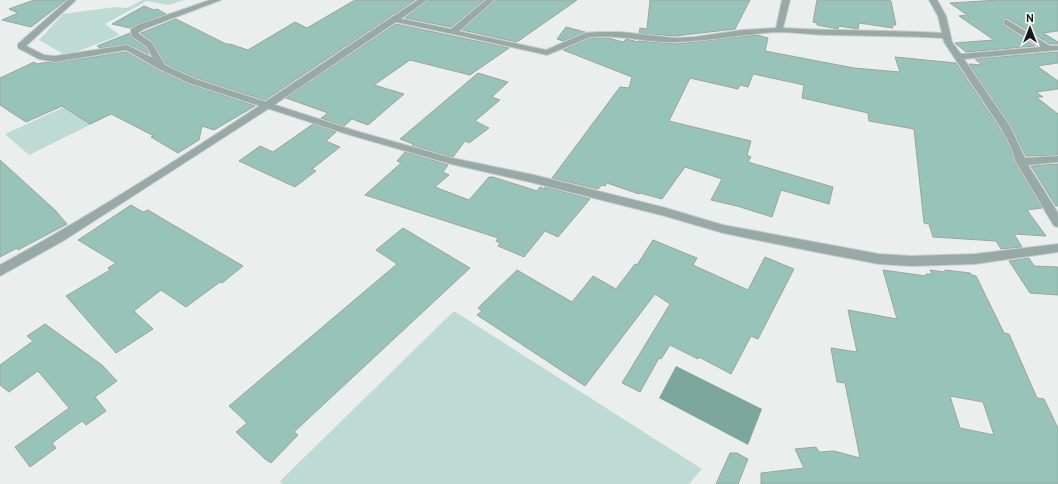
<svg xmlns="http://www.w3.org/2000/svg" width="1058" height="484" font-family="Overpass,sans-serif">
  <rect width="100%" height="100%" fill="#eaefee"/>
  <path fill="#bddbd4" d="M 142,0 L 185,0 L 168,5 L 147,1 L 105,24 L 120,35 L 79,51 L 63,54 L 39,40 L 63,14 L 115,7 L 127,8 Z
    M 86,97 L 110,115 L 29,155 L 5,134 Z
    M 454,311 L 702,469 L 689,484 L 282,484 L 280,481 Z"/>
  <path fill="#7da79d" d="M 676,366 L 762,409 L 748,445 L 659,398 Z"/>
  <path fill="#98c3b9" stroke="#9ea3a2" fill-rule="evenodd" d="M 34,0 L 66,0 L 31,27 L 2,20 L 18,13 L 9,9 Z
    M 355,0 L 415,0 L 265,100 L 196,78 L 166,64 L 153,42 L 141,33 L 176,19 L 226,44 L 230,44 L 248,50 L 295,22 L 307,28 Z
    M 428,0 L 484,0 L 451,27 L 405,18 Z
    M 495,0 L 577,0 L 517,42 L 462,30 Z
    M 650,0 L 750,0 L 735,29 L 675,36 L 639,33 L 640,28 L 647,29 Z
    M 817,0 L 880,0 L 891,1 L 896,25 L 892,25 L 893,28 L 859,23 L 858,29 L 839,26 L 838,29 L 833,28 L 817,25 L 817,23 L 813,22 Z
    M 999,0 L 1058,0 L 1058,31 L 1043,33 L 1058,42 L 1058,44 L 1050,44 L 1007,18 L 1003,19 L 1003,25 L 1035,46 L 966,52 L 956,44 L 955,43 L 994,40 L 959,16 L 967,15 L 950,3 Z
    M 144,6 L 154,10 L 157,9 L 166,14 L 138,24 L 130,28 L 112,24 Z
    M 396,24 L 509,48 L 470,75 L 410,60 L 374,85 L 404,94 L 368,125 L 352,119 L 344,126 L 321,118 L 328,113 L 286,98 Z
    M 566,27 L 585,32 L 563,41 L 557,39 Z
    M 130,33 L 130,37 L 145,47 L 149,54 L 128,44 L 100,48 L 97,46 Z
    M 757,35 L 768,38 L 765,51 L 854,68 L 900,72 L 895,57 L 956,63 L 1000,129 L 1009,146 L 1015,163 L 1042,208 L 1027,210 L 1046,236 L 1014,234 L 1022,247 L 1001,249 L 996,241 L 933,237 L 929,224 L 924,223 L 914,129 L 869,121 L 868,113 L 802,98 L 804,85 L 753,74 L 748,87 L 740,85 L 738,89 L 690,78 L 669,121 L 751,141 L 747,155 L 751,157 L 748,162 L 833,187 L 829,204 L 781,190 L 772,217 L 737,206 L 711,200 L 722,179 L 685,167 L 662,199 L 640,193 L 639,194 L 607,183 L 605,186 L 602,185 L 598,189 L 552,178 L 620,87 L 629,88 L 632,77 L 563,50 L 590,38 L 608,38 L 623,42 L 626,39 L 638,42 L 638,41 L 677,44 Z
    M 126,52 L 158,70 L 188,84 L 255,106 L 214,130 L 202,126 L 199,140 L 178,153 L 151,137 L 154,136 L 111,114 L 90,124 L 62,106 L 26,122 L 0,105 L 0,78 L 34,62 L 37,64 L 48,62 L 55,63 Z
    M 1058,52 L 1058,63 L 1037,66 L 1058,81 L 1058,89 L 1036,92 L 1043,97 L 1036,97 L 1058,114 L 1058,155 L 1026,156 L 1012,127 L 969,64 L 982,65 L 975,59 Z
    M 478,73 L 508,82 L 492,97 L 500,100 L 475,121 L 489,128 L 469,143 L 465,141 L 453,157 L 412,145 L 413,144 L 400,139 Z
    M 313,124 L 336,132 L 326,141 L 340,147 L 312,169 L 316,171 L 295,187 L 239,161 L 260,146 L 273,152 Z
    M 405,152 L 448,165 L 443,172 L 449,175 L 435,187 L 469,200 L 489,177 L 493,177 L 537,191 L 540,187 L 545,189 L 545,187 L 590,199 L 558,237 L 545,231 L 524,257 L 498,246 L 500,243 L 496,241 L 498,238 L 365,195 L 401,163 L 397,161 Z
    M 0,160 L 55,210 L 67,224 L 18,250 L 17,248 L 0,257 Z
    M 1058,164 L 1058,206 L 1056,206 L 1031,166 Z
    M 131,205 L 143,212 L 148,210 L 243,266 L 222,283 L 220,282 L 186,307 L 161,290 L 134,311 L 153,329 L 116,353 L 66,296 L 110,270 L 108,268 L 116,263 L 78,240 Z
    M 403,228 L 470,268 L 294,432 L 298,435 L 271,463 L 265,459 L 236,432 L 247,423 L 229,406 L 397,264 L 376,250 Z
    M 653,240 L 697,258 L 693,265 L 748,290 L 765,257 L 794,269 L 758,339 L 751,336 L 731,374 L 699,357 L 698,359 L 670,345 L 661,359 L 659,358 L 640,392 L 622,383 L 670,304 L 655,294 L 585,386 L 477,315 L 482,311 L 478,308 L 517,270 L 572,302 L 593,276 L 616,289 L 635,264 L 637,265 Z
    M 1029,258 L 1034,266 L 1058,267 L 1058,295 L 1030,293 L 1009,261 Z
    M 883,270 L 926,276 L 926,274 L 932,274 L 930,270 L 945,272 L 945,270 L 970,273 L 972,275 L 976,276 L 1004,333 L 1009,334 L 1037,398 L 1044,399 L 1058,428 L 1058,484 L 761,484 L 761,473 L 804,468 L 795,449 L 816,447 L 819,452 L 834,451 L 860,458 L 845,383 L 837,382 L 831,348 L 857,352 L 848,310 L 897,319 ZM 950,396 L 983,402 L 994,435 L 960,428 Z
    M 45,324 L 102,365 L 117,381 L 95,397 L 106,411 L 86,425 L 82,421 L 52,443 L 56,448 L 30,467 L 15,447 L 69,408 L 38,371 L 9,392 L 0,385 L 0,365 L 33,341 L 27,336 Z
    M 730,453 L 737,453 L 748,459 L 738,484 L 716,484 Z"/>
  <g fill="none" stroke-linecap="round" stroke-linejoin="round">
    <defs>
      <path id="minor" d="M 68,0 L 76,0 L 26,46 L 44,55 L 55,56 L 127,45 L 153,58 L 146,46 L 131,36 L 131,29 L 138,25 L 210,0 L 221,0 L 144,29 L 138,33 L 152,43 L 165,65 L 195,79 L 356,131 L 452,158 L 534,175 L 666,208 L 723,225 L 879,254 L 911,256 L 975,254 L 1058,244 L 1058,252 L 975,264 L 911,266 L 879,264 L 816,252 L 723,233 L 665,216 L 534,183 L 451,164 L 350,135 L 189,83 L 159,69 L 126,50 L 55,62 L 39,59 L 18,48 L 18,44 Z
        M 418,0 L 427,0 L 398,21 L 392,21 L 392,17 Z
        M 782,0 L 790,0 L 783,28 C 836,31 889,30 942,33 L 938,16 L 929,0 L 937,0 L 946,16 L 952,42 L 961,54 L 1040,47 L 1004,24 L 1004,20 L 1007,20 L 1050,46 L 1058,46 L 1058,50 L 964,59 L 1011,128 L 1025,158 L 1058,156 L 1058,162 L 1028,165 L 1058,213 L 1058,227 L 1054,226 L 1016,162 L 1010,145 L 1001,128 L 944,42 L 943,38 C 906,36 869,36 831,35 C 813,35 795,32 777,32 C 743,34 710,41 677,42 C 648,43 620,34 590,37 L 547,55 L 453,34 L 449,32 L 453,30 L 546,50 L 585,33 L 597,32 L 621,32 L 675,38 L 694,37 L 742,30 L 776,28 Z"/>
      <path id="tertiary" d="M 486,0 L 494,0 L 456,34 L 453,34 L 396,22 L 271,107 L 63,241 L 0,276 L 0,265 C 135,191 264,103 392,17 L 451,29 Z"/>
    </defs>
    <use href="#minor" stroke="#c8cdcc" stroke-width="2"/>
    <use href="#tertiary" stroke="#c8cdcc" stroke-width="2"/>
    <use href="#minor" fill="#98aaa5" fill-rule="evenodd"/>
    <use href="#tertiary" fill="#98aaa5" fill-rule="evenodd"/>
  </g>
  <g transform="translate(1030 28)" stroke="#f8fdfb" stroke-width="3" paint-order="stroke">
  <path d="M0-3L7 15L0 10L-7 15Z" fill="#181919"/>
  <text y="-6" font-size="11" font-weight="bold" text-anchor="middle" fill="#181919">N</text>
  </g>
</svg>
